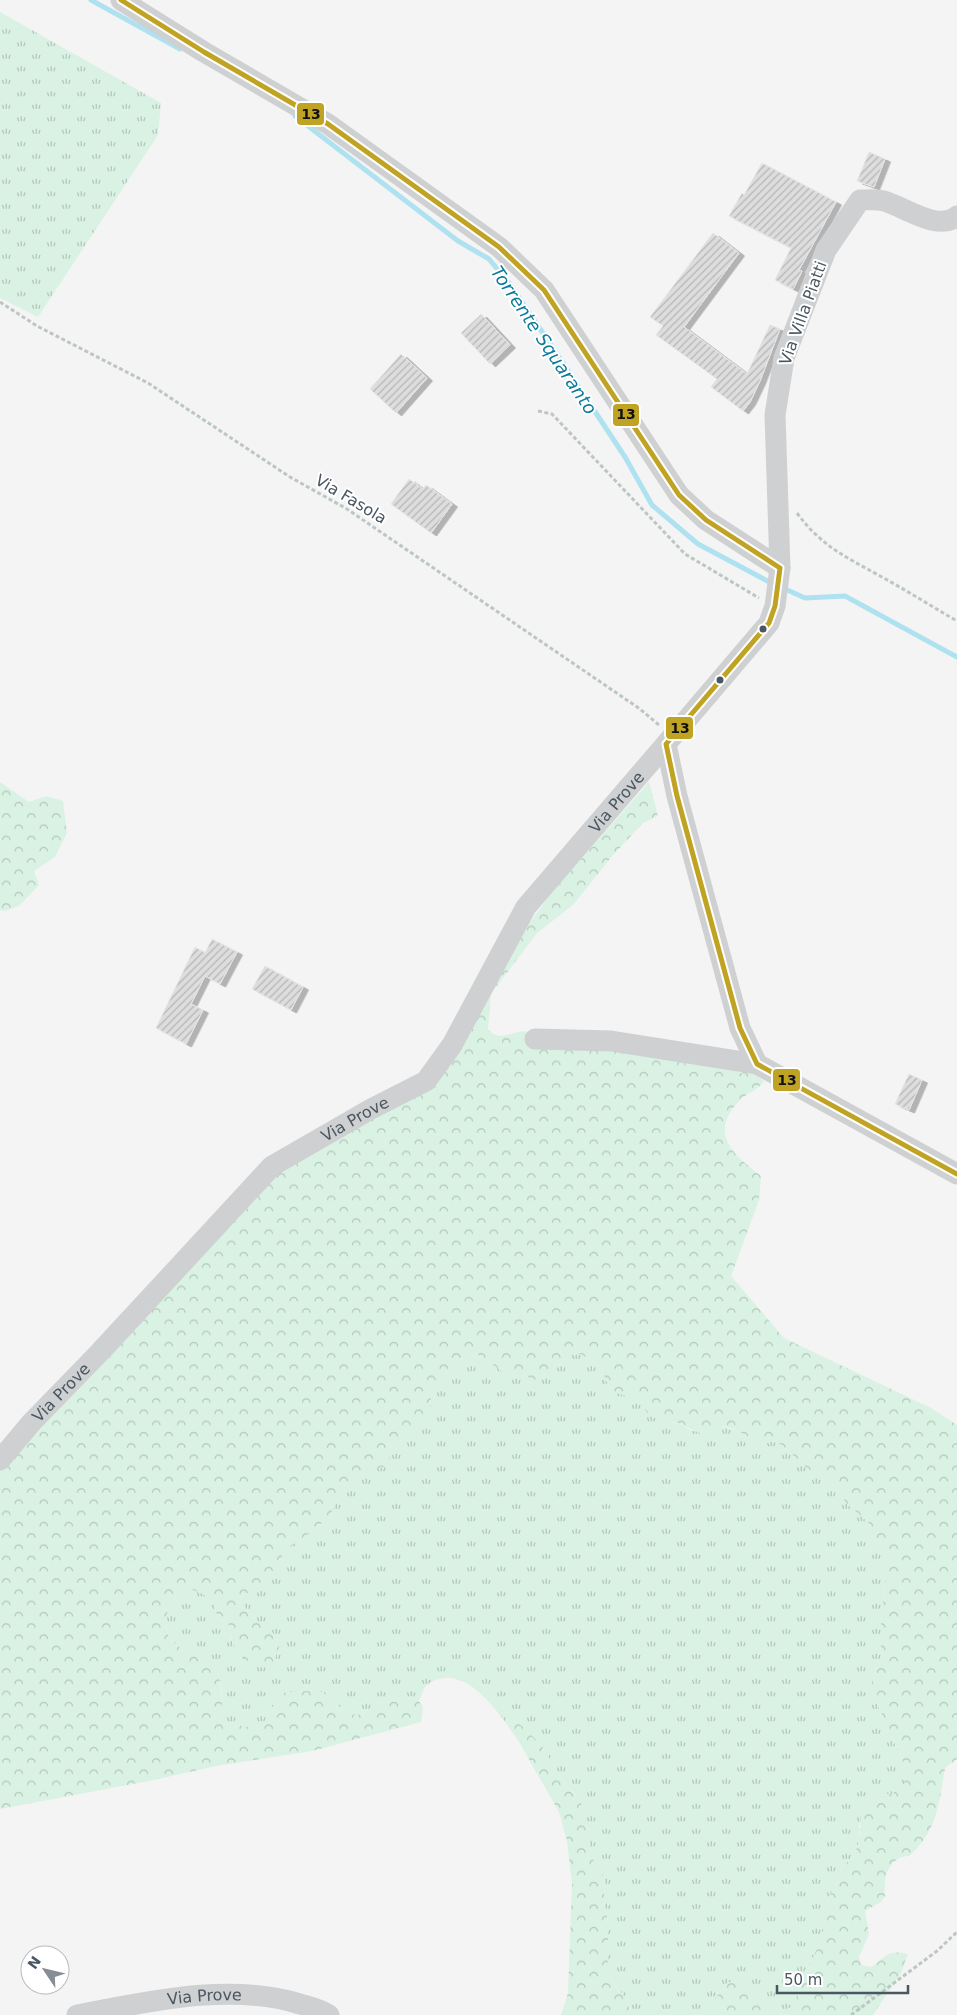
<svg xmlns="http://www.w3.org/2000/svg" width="957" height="2015" font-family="'DejaVu Sans',sans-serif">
  <defs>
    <pattern id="grass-tufts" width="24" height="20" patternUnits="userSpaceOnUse" patternTransform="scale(1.25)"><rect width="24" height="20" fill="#d9f2e3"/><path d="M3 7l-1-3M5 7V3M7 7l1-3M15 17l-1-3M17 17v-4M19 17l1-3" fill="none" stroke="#b2c7bb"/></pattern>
    <pattern id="forest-crowns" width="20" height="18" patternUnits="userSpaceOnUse" patternTransform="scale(1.25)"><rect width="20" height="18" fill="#d9f2e3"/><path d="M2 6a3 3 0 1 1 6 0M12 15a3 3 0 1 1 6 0" fill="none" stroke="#b2c7bb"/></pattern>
    <pattern id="building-hatch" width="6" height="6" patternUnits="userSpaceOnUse" patternTransform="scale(1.25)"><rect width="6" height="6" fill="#ddddde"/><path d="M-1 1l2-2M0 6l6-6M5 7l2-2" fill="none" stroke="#b5b6b7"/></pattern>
    <filter id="shadow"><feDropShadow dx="5.5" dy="3" stdDeviation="0" flood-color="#0004"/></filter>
  </defs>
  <rect width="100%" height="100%" fill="#f4f4f4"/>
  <path fill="url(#grass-tufts)" d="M 0,12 L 161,103 L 158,135 L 38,317 L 0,298 Z
    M 477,1354 L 502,1371 L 517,1373 L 536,1380 L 560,1365 L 568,1355 L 581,1354 L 601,1367 L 606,1381 L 632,1393 L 640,1399 L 645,1411 L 652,1417 L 683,1425 L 692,1431 L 707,1429 L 717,1425 L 741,1432 L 761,1445 L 773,1441 L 782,1445 L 809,1470 L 817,1472 L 839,1492 L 846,1503 L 869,1523 L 871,1530 L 887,1560 L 881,1627 L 881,1660 L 872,1681 L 872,1692 L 907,1771 L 903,1788 L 893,1793 L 871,1798 L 859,1826 L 860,1839 L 854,1856 L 842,1867 L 822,1915 L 822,1937 L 792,2007 L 783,2011 L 773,2010 C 758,1993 751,1984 728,1982 L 714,2000 L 713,2015 L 628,2015 L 630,2013 L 628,2002 L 611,1978 L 605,1946 L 608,1941 L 608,1922 L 604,1901 L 605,1878 L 595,1864 L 591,1854 L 587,1825 L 576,1795 L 565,1785 L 543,1748 L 515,1721 L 506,1723 C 492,1704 466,1671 439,1679 C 435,1680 428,1683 425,1687 C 423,1690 421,1697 419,1701 L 412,1697 L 380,1703 L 361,1715 L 348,1714 L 323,1693 L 316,1690 L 283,1693 L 271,1709 L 261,1729 L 223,1723 C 221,1708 224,1683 216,1671 C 208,1659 182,1652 172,1641 C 159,1628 169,1584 193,1590 C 200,1591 211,1598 214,1605 C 215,1608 215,1613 218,1615 C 220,1619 226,1622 229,1625 L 231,1640 L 274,1634 L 260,1624 L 241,1603 L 243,1595 L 256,1589 L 269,1576 L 287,1549 L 314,1530 L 329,1517 L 346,1483 L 355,1474 L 372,1473 L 388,1454 L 387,1446 L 411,1437 L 429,1417 L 431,1396 L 459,1360 Z"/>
  <path fill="url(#forest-crowns)" d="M 0,782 L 29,802 L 46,796 L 63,801 L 67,833 L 55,857 L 34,871 L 39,885 L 19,906 L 4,911 L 0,910 Z
    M 649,782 L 658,816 L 643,823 L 613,855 L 573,905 L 537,933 L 491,994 L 488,1029 C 500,1044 513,1029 528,1032 C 535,1034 543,1040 549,1044 L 722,1064 L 742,1073 L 747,1068 L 764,1081 C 756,1092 748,1092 740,1100 C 707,1134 734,1155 761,1176 L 759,1200 L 731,1276 L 784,1338 L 931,1408 L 957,1425 L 957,1759 L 945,1768 C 939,1803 937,1832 909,1856 C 888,1857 883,1878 885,1896 L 881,1902 L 865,1911 L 869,1934 L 859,1957 L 861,1965 L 871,1967 C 886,1957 888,1949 908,1954 L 901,1973 L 873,2015 L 713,2015 L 714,2000 L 728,1982 C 751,1983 758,1993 773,2010 L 783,2011 L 792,2007 L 822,1937 L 822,1915 L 842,1867 L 854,1856 L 860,1839 L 861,1814 L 871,1798 L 893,1793 L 903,1787 L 907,1771 L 872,1692 L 872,1681 L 881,1660 L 881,1627 L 887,1560 L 871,1530 L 869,1523 L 846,1503 L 839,1492 L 817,1472 L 809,1470 L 782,1445 L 773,1441 L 761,1445 C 746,1435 717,1415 703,1434 C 695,1432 688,1427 681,1424 C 671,1421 658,1421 650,1415 C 642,1409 640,1399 632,1393 L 627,1396 L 616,1393 L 606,1381 L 601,1367 L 581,1354 L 568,1355 L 560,1365 L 536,1380 L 517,1373 L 502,1371 L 477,1354 L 459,1360 L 431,1396 L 429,1417 L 426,1424 L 411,1437 L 387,1446 L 391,1463 L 372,1473 L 355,1474 L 346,1483 L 329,1517 L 314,1530 L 287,1549 L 269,1576 L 256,1589 L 243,1595 L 241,1603 L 260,1624 L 274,1634 L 280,1644 L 274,1662 L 263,1668 C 239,1659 232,1650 229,1625 C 226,1622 220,1619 218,1615 C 215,1613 215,1608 214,1605 C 211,1598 200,1591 192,1590 C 169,1584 159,1629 172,1641 C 182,1652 208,1659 216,1671 C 223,1682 221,1708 224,1723 L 261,1729 L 271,1709 L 283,1693 L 316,1690 L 323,1693 L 348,1714 L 361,1715 L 380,1703 L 412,1697 L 419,1701 L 423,1708 L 421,1722 L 312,1751 L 216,1766 L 154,1780 L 0,1809 L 0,1468 L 280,1156 L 407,1092 L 552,892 Z
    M 515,1721 L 527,1730 L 543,1748 L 565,1785 L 576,1796 L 582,1805 L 587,1825 L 591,1854 L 595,1864 L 605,1878 L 604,1901 L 608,1922 L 608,1941 L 605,1946 L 611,1978 L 628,2002 L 630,2014 L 628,2015 L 561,2015 L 568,1993 L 572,1883 L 567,1841 L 559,1812 L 519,1742 L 506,1723 Z"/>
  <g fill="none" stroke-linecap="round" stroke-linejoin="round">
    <path stroke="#aee2f0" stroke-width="5" d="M 91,0 L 180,49
      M 295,116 L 458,241 L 489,259 L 509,283 L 547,339 L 625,457 L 652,505 L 698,544 L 773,584
      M 783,588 L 805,598 L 845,596 L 957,657"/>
  </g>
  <path fill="url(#building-hatch)" stroke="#e5e6e7" filter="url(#shadow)" d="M 869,152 L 885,159 L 874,187 L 857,181 Z
    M 762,163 L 836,202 L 799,270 L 802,271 L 793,289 L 775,280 L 791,248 L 729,216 L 742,193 L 744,195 Z
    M 713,233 L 739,253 L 684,327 L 747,374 L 770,325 L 780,329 L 760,381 L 750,402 L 743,411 L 711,387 L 717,379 L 656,335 L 663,326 L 650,317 Z
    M 481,314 L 510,345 L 490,364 L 461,333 Z
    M 401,354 L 427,378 L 396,413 L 370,389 Z
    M 409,479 L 423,489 L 426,485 L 452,504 L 431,533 L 391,504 Z
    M 212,939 L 237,952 L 220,984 L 205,976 L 191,1004 L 203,1010 L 186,1044 L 156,1028 L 195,947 L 205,953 Z
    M 265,966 L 303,987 L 291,1010 L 252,989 Z
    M 909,1074 L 922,1080 L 909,1110 L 895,1104 Z"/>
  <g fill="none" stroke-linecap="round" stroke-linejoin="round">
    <path stroke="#bcc7c4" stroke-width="3" stroke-dasharray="4 2.5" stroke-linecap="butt" d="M 0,302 L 37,326 L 148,383 L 290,477 L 347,509 L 640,709 L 659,725
      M 538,411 L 552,414 L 685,554 L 759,598
      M 797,513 C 821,546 846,557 880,576 C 906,590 931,606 957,621
      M 851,2015 L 937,1951 L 957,1932"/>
    <g stroke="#ced0d2" stroke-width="21">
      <path d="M 121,0 L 204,52 L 328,124 L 499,247 L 544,290 L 679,495 L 706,520 L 780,568"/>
      <path d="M 957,216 C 938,232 905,207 884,201 C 877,199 868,200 860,200 L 826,250 L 784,358 L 775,415 L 780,568 L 775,606 L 769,623 L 666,744 L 677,796 L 740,1028 L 757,1064 L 957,1174"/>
      <path d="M 535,1039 L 611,1041 L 757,1064"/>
      <path id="s1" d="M 0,1460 L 31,1423 L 100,1352 L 272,1166 L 371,1109 L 426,1081 L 452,1045 L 526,907 L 666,744"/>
      <path id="s2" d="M 77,2015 C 147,2002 230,1982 300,2004 C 310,2007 320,2009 329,2015"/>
    </g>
    <defs>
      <path id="bus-1" d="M 121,0 L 204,52 L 328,124 L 499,247 L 544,290 L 679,495 L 706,520 L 780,568
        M 780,568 L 775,606 L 769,623 L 666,744 L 677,796 L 740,1028 L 757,1064 L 957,1174"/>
    </defs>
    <use href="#bus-1" stroke="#fff" stroke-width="9"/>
    <use href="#bus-1" stroke="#c0a322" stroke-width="5"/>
  </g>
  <g fill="#4a5661" stroke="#fff" stroke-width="2">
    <circle cx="763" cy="629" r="4.5"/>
    <circle cx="720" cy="680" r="4.5"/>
  </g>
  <g text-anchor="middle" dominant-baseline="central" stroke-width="4" stroke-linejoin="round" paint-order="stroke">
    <g font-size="16" fill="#4a5661" stroke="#fff">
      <text transform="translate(803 313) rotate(-70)">Via Villa Piatti</text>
      <text transform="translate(351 499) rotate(31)">Via Fasola</text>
      <text stroke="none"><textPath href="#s1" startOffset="916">Via Prove</textPath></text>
      <text stroke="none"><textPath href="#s1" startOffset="496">Via Prove</textPath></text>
      <text stroke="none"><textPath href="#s1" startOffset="91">Via Prove</textPath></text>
      <text stroke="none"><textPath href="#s2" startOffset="129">Via Prove</textPath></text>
    </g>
    <g font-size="18" font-style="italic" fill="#0c7c9b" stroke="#fff">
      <text transform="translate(544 340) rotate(56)">Torrente Squaranto</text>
    </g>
  </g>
  <g stroke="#fff" stroke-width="2">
    <rect x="296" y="102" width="29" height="24" rx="5" fill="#c0a322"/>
    <rect x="612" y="403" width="28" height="24" rx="5" fill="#c0a322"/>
    <rect x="665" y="716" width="29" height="24" rx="5" fill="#c0a322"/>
    <rect x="772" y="1068" width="29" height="24" rx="5" fill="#c0a322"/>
  </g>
  <g font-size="14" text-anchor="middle" font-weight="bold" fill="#111">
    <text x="311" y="119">13</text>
    <text x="626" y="419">13</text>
    <text x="680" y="733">13</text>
    <text x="787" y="1085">13</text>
  </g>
  <g transform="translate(45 1970) rotate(305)"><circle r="24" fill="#ffffff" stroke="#b7bbc0"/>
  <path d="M0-4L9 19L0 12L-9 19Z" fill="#868d94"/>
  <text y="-8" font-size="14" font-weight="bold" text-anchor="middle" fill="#4a5661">N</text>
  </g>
  <path d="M777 1985v8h131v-8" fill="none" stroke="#4a5661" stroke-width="2.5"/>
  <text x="784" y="1985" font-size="15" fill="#4a5661" stroke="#ffffff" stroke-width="4" paint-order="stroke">50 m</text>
</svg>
